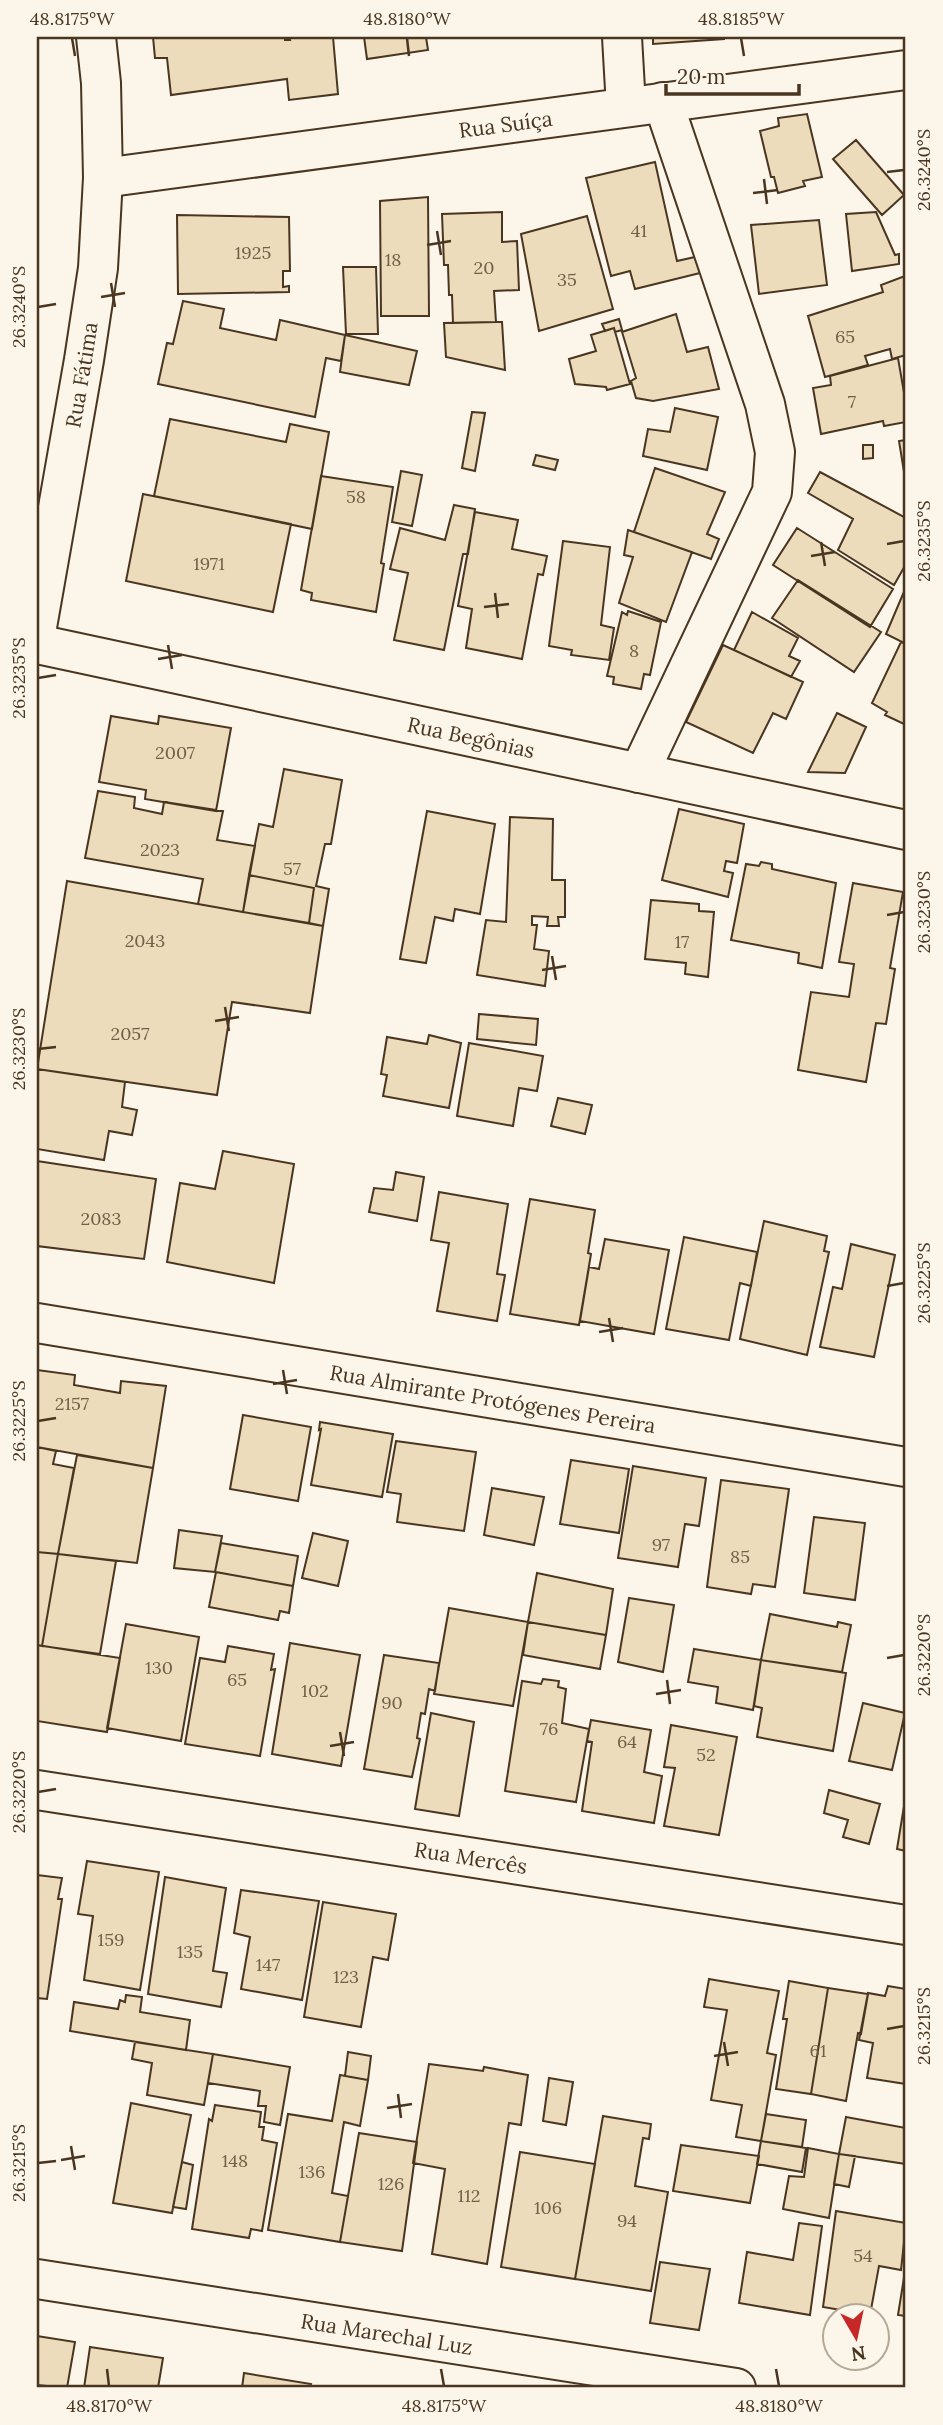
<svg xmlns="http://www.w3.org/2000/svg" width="943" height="2425" font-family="Lora,serif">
  <rect width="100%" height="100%" fill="#fbf6e9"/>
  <path fill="#ecdcbc" stroke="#4a3520" stroke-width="2" d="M 153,37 L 285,37 L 285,40 L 290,40 L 289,37 L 333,37 L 338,94 L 289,100 L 287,79 L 171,95 L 167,58 L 155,58 Z
    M 364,37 L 426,37 L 428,50 L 367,59 Z
    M 653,37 L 724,37 L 724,39 L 653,44 Z
    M 807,114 L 822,177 L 803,181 L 805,186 L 778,193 L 774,177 L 771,177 L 760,131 L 779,126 L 778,118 Z
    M 856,140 L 904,195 L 882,215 L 833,159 Z
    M 655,162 L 677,261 L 695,257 L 700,273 L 635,289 L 630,271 L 611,276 L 586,178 Z
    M 428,197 L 429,316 L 381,316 L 380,201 Z
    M 502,212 L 502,242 L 517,241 L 519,290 L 494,291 L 496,322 L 453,323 L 452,295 L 449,295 L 448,265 L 444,265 L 442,214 Z
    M 876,212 L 895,255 L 899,254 L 899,264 L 852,271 L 846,214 Z
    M 177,215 L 289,217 L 290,271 L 283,271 L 283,287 L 289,286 L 289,292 L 178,294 Z
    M 587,216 L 613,309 L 539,331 L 521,234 Z
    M 819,220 L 827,285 L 759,294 L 751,225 Z
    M 343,267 L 376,267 L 378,334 L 346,334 Z
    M 905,276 L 906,355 L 892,359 L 890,349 L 865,356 L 868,365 L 825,377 L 808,316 L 883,292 L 881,285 Z
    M 183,301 L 224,309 L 220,328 L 276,340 L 280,320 L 345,335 L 341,361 L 326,358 L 315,417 L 158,384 L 167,343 L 173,344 Z
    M 676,314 L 687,352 L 708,347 L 719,389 L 653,401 L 636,398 L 631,381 L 636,378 L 622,332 Z
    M 619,319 L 622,330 L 615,332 L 614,328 L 605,331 L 602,324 Z
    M 496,322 L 502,322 L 505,370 L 446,357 L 444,323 Z
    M 614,328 L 630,384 L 607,390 L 606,387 L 575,384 L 569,359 L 596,351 L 591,335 Z
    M 345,335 L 417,351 L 409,385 L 340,372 Z
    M 898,358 L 906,404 L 906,422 L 884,426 L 883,421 L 821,434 L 813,388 L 831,385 L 830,376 Z
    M 675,408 L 718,417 L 707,470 L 643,456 L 648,429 L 670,432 Z
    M 472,412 L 485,413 L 475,471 L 462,468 Z
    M 170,419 L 286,442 L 290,424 L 329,432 L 312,529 L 154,496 Z
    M 906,440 L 906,484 L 899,441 Z
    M 863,445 L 873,445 L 873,458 L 863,459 Z
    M 536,455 L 558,460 L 555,470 L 533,465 Z
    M 655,468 L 725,492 L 707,534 L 719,539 L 711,559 L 634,532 Z
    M 401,471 L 422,475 L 412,526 L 392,522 Z
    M 820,472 L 906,518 L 906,564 L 894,585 L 838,550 L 853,519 L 808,493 Z
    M 321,476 L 393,487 L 381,563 L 384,564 L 376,612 L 311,600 L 312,593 L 301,590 Z
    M 143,494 L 291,524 L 273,612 L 126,581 Z
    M 454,505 L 475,509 L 468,554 L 463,554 L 444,650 L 394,640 L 408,573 L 390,569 L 400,528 L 445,540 Z
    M 475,512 L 518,520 L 512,549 L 547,556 L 543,575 L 538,574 L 522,659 L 466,648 L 472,609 L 458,606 Z
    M 797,528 L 893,589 L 870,627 L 773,565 Z
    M 628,530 L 692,552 L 666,622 L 619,603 L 633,557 L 624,555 Z
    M 563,541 L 610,547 L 601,625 L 614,628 L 609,660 L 571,655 L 572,650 L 549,646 Z
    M 798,580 L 881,632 L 854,672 L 772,618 Z
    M 906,587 L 906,644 L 886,634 Z
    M 628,611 L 661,622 L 650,675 L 644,674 L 641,689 L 613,684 L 614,677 L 607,676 L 622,612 L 627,615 Z
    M 752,612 L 798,638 L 789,656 L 800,661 L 791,677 L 734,650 Z
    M 901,642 L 906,644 L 906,725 L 885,715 L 887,712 L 872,703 Z
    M 723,645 L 803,682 L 786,719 L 773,713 L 753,753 L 686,722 Z
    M 837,713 L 866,727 L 845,773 L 808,772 Z
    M 111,716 L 158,724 L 159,716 L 231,728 L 216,811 L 145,799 L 146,790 L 99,782 Z
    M 284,769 L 342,780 L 331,844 L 325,844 L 316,886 L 329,889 L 323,926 L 309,923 L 314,888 L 249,875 L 259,824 L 273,827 Z
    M 98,791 L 135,797 L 134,808 L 162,814 L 164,802 L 223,811 L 217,840 L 255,846 L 243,912 L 198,904 L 203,879 L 85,858 Z
    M 679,809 L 744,824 L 737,863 L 726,861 L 724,871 L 733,873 L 728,897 L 662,880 Z
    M 427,811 L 495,824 L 480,914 L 455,909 L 453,921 L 435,917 L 426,963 L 400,959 Z
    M 510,817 L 553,819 L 552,880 L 565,880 L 565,917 L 558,917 L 559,926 L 547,926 L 548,917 L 532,916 L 532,925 L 537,925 L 534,949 L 549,951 L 545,986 L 477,975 L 486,920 L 506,922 Z
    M 761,862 L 772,864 L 772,869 L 836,883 L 822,968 L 798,963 L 799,953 L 731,940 L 746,864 L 759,866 Z
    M 249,875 L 314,888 L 309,923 L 243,912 Z
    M 67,881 L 323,926 L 310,1013 L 232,1002 L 217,1095 L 37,1069 Z
    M 853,883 L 903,892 L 890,968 L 895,969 L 886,1024 L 876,1023 L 866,1082 L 798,1070 L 811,992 L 849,997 L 854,964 L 839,962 Z
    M 651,900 L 699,904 L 699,911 L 714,912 L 708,977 L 685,974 L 686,963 L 645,959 Z
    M 479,1014 L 538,1019 L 536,1045 L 477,1039 Z
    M 429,1035 L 461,1043 L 449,1108 L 383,1096 L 387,1075 L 381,1074 L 387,1037 L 427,1044 Z
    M 469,1043 L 543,1056 L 537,1091 L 519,1088 L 513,1126 L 457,1116 Z
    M 37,1069 L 125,1082 L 122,1107 L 137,1110 L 132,1135 L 109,1131 L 104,1160 L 37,1149 Z
    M 558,1098 L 592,1105 L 585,1134 L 551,1126 Z
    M 223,1151 L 294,1164 L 274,1283 L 167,1262 L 180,1183 L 215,1189 Z
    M 37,1161 L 156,1179 L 144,1259 L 37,1246 Z
    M 396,1172 L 424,1177 L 417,1221 L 369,1212 L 374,1188 L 393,1190 Z
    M 439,1192 L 508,1204 L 497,1274 L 505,1275 L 497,1321 L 437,1311 L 449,1243 L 431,1240 Z
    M 530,1199 L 595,1210 L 588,1253 L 591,1254 L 579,1325 L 510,1314 Z
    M 764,1221 L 827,1236 L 824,1251 L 829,1252 L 807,1355 L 740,1339 Z
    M 684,1237 L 757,1252 L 751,1286 L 740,1283 L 729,1340 L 666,1329 Z
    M 605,1239 L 669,1250 L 654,1334 L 580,1321 L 589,1267 L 599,1269 Z
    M 851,1244 L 895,1255 L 874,1357 L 820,1347 L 833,1287 L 842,1289 Z
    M 37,1370 L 75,1375 L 74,1385 L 120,1393 L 121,1381 L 166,1386 L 153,1468 L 37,1447 Z
    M 243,1415 L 311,1427 L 298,1501 L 230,1489 Z
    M 320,1422 L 393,1434 L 382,1497 L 311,1485 L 321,1429 L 319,1430 Z
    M 396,1441 L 476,1452 L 464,1531 L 397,1522 L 401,1494 L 387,1492 Z
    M 37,1447 L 56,1451 L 53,1464 L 74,1468 L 58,1554 L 37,1552 Z
    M 77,1455 L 153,1468 L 137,1563 L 58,1554 Z
    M 571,1460 L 629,1469 L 619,1533 L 560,1524 Z
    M 633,1466 L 706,1478 L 699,1526 L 685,1524 L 678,1567 L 618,1558 Z
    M 721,1480 L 789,1489 L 775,1587 L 753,1584 L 751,1594 L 707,1587 Z
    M 492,1488 L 544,1497 L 534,1545 L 484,1535 Z
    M 814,1517 L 865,1523 L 855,1600 L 804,1593 Z
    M 179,1530 L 222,1536 L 215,1572 L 174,1568 Z
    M 313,1533 L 348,1541 L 338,1586 L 302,1578 Z
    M 221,1543 L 298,1556 L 293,1586 L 215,1572 Z
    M 37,1552 L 58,1554 L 42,1646 L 37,1645 Z
    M 58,1554 L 116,1561 L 100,1654 L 42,1646 Z
    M 216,1572 L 293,1586 L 289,1613 L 280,1611 L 278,1620 L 209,1607 Z
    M 537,1573 L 613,1589 L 606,1635 L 528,1622 Z
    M 629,1598 L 674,1605 L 663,1672 L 618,1662 Z
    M 449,1608 L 528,1622 L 513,1706 L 434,1694 Z
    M 770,1614 L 837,1627 L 838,1622 L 851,1625 L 842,1672 L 761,1660 Z
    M 528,1622 L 606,1635 L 600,1669 L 523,1655 Z
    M 126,1624 L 199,1637 L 181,1741 L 107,1728 Z
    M 290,1643 L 360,1655 L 341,1766 L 272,1754 Z
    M 37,1645 L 120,1658 L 107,1732 L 37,1721 Z
    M 228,1646 L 274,1654 L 271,1670 L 275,1669 L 260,1756 L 185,1744 L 200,1658 L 225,1662 Z
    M 694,1649 L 761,1660 L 753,1710 L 716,1703 L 718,1687 L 688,1682 Z
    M 384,1655 L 439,1663 L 435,1691 L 429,1689 L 425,1714 L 421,1713 L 417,1738 L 420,1739 L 412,1777 L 364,1769 Z
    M 761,1660 L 846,1673 L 833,1751 L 757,1737 L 762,1708 L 754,1706 Z
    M 543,1679 L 559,1681 L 558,1687 L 566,1689 L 562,1723 L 589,1729 L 576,1802 L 505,1791 L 522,1681 L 541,1684 Z
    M 863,1703 L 905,1713 L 892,1770 L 849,1761 Z
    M 431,1713 L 474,1722 L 459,1816 L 415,1809 Z
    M 591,1720 L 651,1730 L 644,1772 L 662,1776 L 654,1823 L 582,1811 L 592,1742 L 587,1741 Z
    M 671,1725 L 737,1737 L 719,1835 L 664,1826 L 675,1768 L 664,1767 Z
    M 829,1790 L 880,1804 L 869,1844 L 843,1837 L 848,1820 L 824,1813 Z
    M 906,1794 L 906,1851 L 897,1849 Z
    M 87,1861 L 159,1872 L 140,1990 L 84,1980 L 93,1916 L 78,1914 Z
    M 37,1875 L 62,1878 L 58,1899 L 62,1899 L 47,1999 L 37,1998 Z
    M 165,1877 L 226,1888 L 213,1971 L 227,1973 L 221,2007 L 148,1994 Z
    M 241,1890 L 319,1901 L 302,2000 L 241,1989 L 250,1937 L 234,1933 Z
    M 323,1902 L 396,1914 L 388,1960 L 373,1957 L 361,2027 L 304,2017 Z
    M 709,1979 L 779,1991 L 767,2053 L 776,2055 L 761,2141 L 736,2137 L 742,2105 L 711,2100 L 727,2010 L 704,2007 Z
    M 789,1981 L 828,1988 L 811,2094 L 776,2089 L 787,2019 L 783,2019 Z
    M 888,1986 L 906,1989 L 906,2084 L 867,2078 L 873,2043 L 859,2040 L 868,1993 L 885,1996 Z
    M 828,1988 L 868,1994 L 861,2034 L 858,2033 L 846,2101 L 811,2094 Z
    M 126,1995 L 142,1997 L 140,2012 L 190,2020 L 186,2050 L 70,2031 L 74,2002 L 118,2009 L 120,2000 L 125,2002 Z
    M 135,2042 L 213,2054 L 204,2105 L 147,2095 L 152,2063 L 132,2059 Z
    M 348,2052 L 371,2056 L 368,2080 L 345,2076 Z
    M 213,2054 L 290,2067 L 280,2125 L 264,2122 L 266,2106 L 258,2106 L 260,2091 L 208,2083 Z
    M 429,2064 L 483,2071 L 484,2067 L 528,2075 L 521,2125 L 509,2123 L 487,2264 L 432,2254 L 445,2169 L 413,2163 Z
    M 340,2075 L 368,2080 L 360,2126 L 344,2122 L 332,2193 L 348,2196 L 340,2242 L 268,2230 L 288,2114 L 332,2121 Z
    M 549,2078 L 573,2082 L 566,2125 L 543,2121 Z
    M 131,2103 L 191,2115 L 172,2213 L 113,2203 Z
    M 215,2105 L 261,2112 L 259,2127 L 264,2127 L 262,2140 L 277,2143 L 262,2231 L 251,2229 L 249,2238 L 192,2229 L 209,2119 L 212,2121 Z
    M 766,2114 L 806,2120 L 802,2147 L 761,2141 Z
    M 603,2116 L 651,2124 L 649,2139 L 643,2138 L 635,2186 L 668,2192 L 651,2291 L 575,2279 Z
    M 846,2117 L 906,2128 L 906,2164 L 839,2154 Z
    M 359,2133 L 417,2142 L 402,2251 L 340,2242 Z
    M 761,2141 L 806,2148 L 802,2172 L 757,2164 Z
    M 681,2145 L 759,2156 L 750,2203 L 673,2191 Z
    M 808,2148 L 839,2154 L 829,2218 L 783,2209 L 789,2176 L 804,2177 Z
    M 520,2152 L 595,2164 L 575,2279 L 501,2267 Z
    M 839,2154 L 855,2156 L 849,2187 L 834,2184 Z
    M 182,2162 L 193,2165 L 186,2209 L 173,2207 Z
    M 836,2211 L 906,2223 L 901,2270 L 879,2266 L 870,2315 L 823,2307 Z
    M 799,2223 L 822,2226 L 810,2315 L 739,2303 L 747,2252 L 793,2260 Z
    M 660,2262 L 710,2269 L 699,2330 L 650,2323 Z
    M 906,2265 L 906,2316 L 898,2315 Z
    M 37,2336 L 75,2342 L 67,2388 L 37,2385 Z
    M 90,2347 L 163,2358 L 158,2388 L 84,2388 Z
    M 244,2373 L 311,2384 L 310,2388 L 242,2388 Z"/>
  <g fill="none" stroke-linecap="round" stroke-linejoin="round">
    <defs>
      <g id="minor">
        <path d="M 622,37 L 626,107"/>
        <path id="s1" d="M 103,178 L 906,70"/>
        <path id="s2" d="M 37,644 L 906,830"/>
        <path d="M 639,773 L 772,492 L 775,452 L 765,404 L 663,102"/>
        <path id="s3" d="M 37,1323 L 906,1467"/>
        <path id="s4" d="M 37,1790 L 906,1925"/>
        <path id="s5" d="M 37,2279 L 736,2388"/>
      </g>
      <g id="secondary">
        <path id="s6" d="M 37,627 L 84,360 L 98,268 L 103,178 L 101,83 L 96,37"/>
      </g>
    </defs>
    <use href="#minor" stroke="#4a3520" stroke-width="42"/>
    <use href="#secondary" stroke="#4a3520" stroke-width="42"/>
    <use href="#minor" stroke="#fbf6e9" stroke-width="38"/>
    <use href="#secondary" stroke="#fbf6e9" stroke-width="38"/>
  </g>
  <path fill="none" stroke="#4a3520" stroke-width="2.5" d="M 72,38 L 75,56M 407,38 L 409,56M 741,38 L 744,56M 887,172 L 904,170M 764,179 L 767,204M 753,193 L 778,190M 437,231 L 441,255M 427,245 L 451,241M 111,283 L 115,307M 101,297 L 125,293M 38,307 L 56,304M 821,542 L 825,566M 887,544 L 904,541M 811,556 L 835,552M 495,593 L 498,618M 484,607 L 509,604M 168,645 L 172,669M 158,659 L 182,655M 38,678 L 56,675M 887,915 L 904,912M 552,956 L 556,980M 542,970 L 566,966M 225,1007 L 229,1031M 215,1021 L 239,1017M 38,1049 L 56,1047M 887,1286 L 904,1283M 609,1318 L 613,1342M 599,1332 L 623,1328M 283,1370 L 287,1394M 273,1384 L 297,1380M 38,1421 L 56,1418M 887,1658 L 904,1655M 667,1680 L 670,1704M 656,1694 L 681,1690M 340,1732 L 344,1756M 330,1746 L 354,1742M 38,1792 L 56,1789M 887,2029 L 904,2026M 724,2042 L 728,2066M 714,2056 L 738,2052M 398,2094 L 401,2118M 387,2108 L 412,2104M 71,2146 L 75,2170M 61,2160 L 85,2156M 38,2163 L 56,2161M 107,2369 L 109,2386M 441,2369 L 444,2386M 776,2369 L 779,2386"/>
  <g text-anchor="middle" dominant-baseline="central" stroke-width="5" stroke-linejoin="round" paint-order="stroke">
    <g font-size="18" fill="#725f47">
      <text x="639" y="230">41</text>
      <text x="253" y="252">1925</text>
      <text x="393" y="259">18</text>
      <text x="484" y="267">20</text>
      <text x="567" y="279">35</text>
      <text x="845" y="336">65</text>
      <text x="852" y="401">7</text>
      <text x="356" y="496">58</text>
      <text x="209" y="563">1971</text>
      <text x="634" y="650">8</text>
      <text x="175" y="752">2007</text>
      <text x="160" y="849">2023</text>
      <text x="292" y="868">57</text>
      <text x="145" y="940">2043</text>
      <text x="682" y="941">17</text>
      <text x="130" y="1033">2057</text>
      <text x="101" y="1218">2083</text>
      <text x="72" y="1403">2157</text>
      <text x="661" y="1544">97</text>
      <text x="740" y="1556">85</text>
      <text x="159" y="1667">130</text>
      <text x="237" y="1679">65</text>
      <text x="315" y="1690">102</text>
      <text x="392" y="1702">90</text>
      <text x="549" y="1728">76</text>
      <text x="627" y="1741">64</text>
      <text x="706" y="1754">52</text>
      <text x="111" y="1939">159</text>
      <text x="190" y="1951">135</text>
      <text x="268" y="1964">147</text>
      <text x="346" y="1976">123</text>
      <text x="818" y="2050">61</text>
      <text x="235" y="2160">148</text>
      <text x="312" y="2171">136</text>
      <text x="391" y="2183">126</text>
      <text x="469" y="2195">112</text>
      <text x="548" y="2207">106</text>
      <text x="627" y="2220">94</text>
      <text x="863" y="2255">54</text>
    </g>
    <g font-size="21" fill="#4a3520" stroke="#fbf6e9">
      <text stroke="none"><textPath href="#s1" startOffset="406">Rua Suíça</textPath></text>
      <text stroke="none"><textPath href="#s6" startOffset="256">Rua Fátima</textPath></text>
      <text stroke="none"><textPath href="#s2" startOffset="444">Rua Begônias</textPath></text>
      <text stroke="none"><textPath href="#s3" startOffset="462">Rua Almirante Protógenes Pereira</textPath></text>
      <text stroke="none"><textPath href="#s4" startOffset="439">Rua Mercês</textPath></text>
      <text stroke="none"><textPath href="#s5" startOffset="354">Rua Marechal Luz</textPath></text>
    </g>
  </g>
  <rect width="943" height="2425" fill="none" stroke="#fbf6e9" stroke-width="77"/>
  <g transform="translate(856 2337) rotate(171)"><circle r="33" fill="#fbf6e9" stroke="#b4a999" stroke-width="2"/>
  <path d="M0-5L12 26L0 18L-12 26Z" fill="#c62828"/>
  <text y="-10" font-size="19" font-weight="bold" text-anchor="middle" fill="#4a3520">N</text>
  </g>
  <path d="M666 84v10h133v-10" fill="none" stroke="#4a3520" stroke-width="3.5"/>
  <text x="677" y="84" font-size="21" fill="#4a3520" stroke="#fbf6e9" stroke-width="5" paint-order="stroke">20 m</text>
  <rect x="38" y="38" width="866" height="2348" fill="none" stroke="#4a3520" stroke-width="2.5"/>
  <g font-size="18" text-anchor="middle" fill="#4a3520">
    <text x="72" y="25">48.8175°W</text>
    <text x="407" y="25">48.8180°W</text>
    <text x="741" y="25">48.8185°W</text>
    <text transform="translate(924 170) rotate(-90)" y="6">26.3240°S</text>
    <text transform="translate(19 307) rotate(-90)" y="6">26.3240°S</text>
    <text transform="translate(924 541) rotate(-90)" y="6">26.3235°S</text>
    <text transform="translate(19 678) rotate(-90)" y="6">26.3235°S</text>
    <text transform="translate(924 912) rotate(-90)" y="6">26.3230°S</text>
    <text transform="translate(19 1049) rotate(-90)" y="6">26.3230°S</text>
    <text transform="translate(924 1283) rotate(-90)" y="6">26.3225°S</text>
    <text transform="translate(19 1421) rotate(-90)" y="6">26.3225°S</text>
    <text transform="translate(924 1655) rotate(-90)" y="6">26.3220°S</text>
    <text transform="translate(19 1792) rotate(-90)" y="6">26.3220°S</text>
    <text transform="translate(924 2026) rotate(-90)" y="6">26.3215°S</text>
    <text transform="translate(19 2163) rotate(-90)" y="6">26.3215°S</text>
    <text x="109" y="2412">48.8170°W</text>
    <text x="444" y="2412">48.8175°W</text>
    <text x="779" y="2412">48.8180°W</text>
  </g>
</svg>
